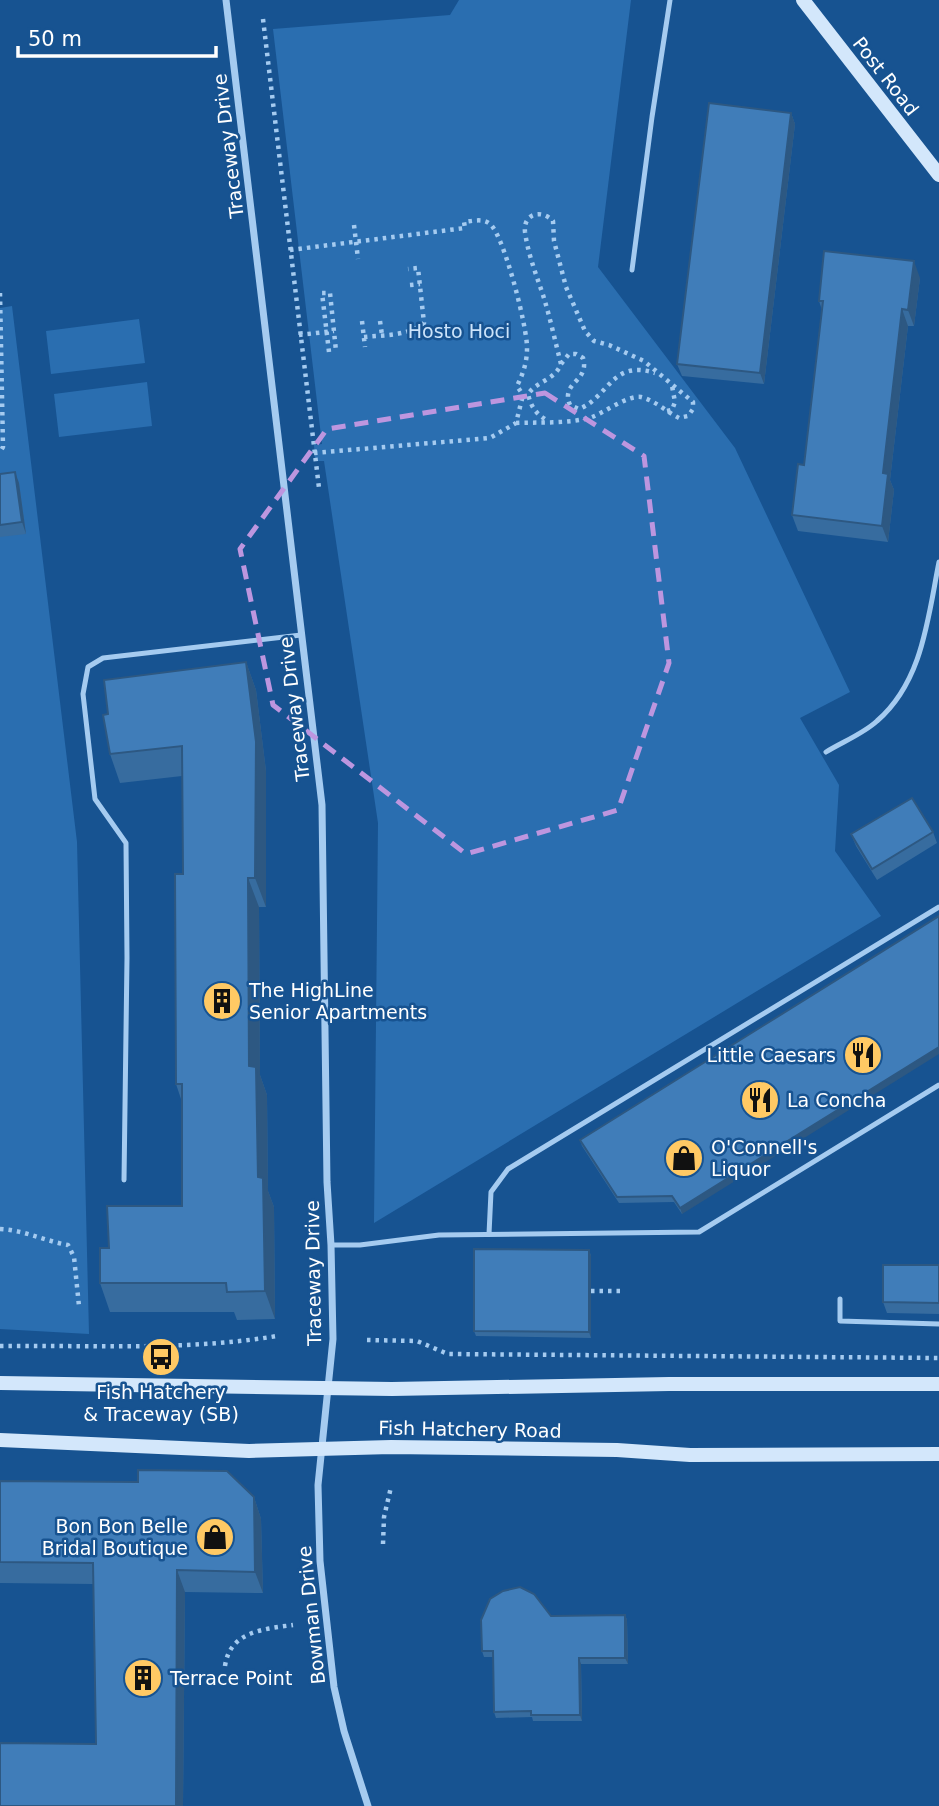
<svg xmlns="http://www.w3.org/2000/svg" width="939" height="1806" font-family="'DejaVu Sans',sans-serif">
  <rect width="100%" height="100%" fill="#175391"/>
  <path fill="#2a6eb0" d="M 459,0 L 631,0 L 598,267 L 735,448 L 850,692 L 800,718 L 839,785 L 835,851 L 881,916 L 374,1223 L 378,823 L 324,461 L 315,461 L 314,445 L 322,444 L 273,29 L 450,15 Z
    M 12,306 L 77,842 L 89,1334 L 0,1329 L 0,308 Z
    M 139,319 L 145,363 L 51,374 L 46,331 Z
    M 147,382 L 152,426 L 59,437 L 54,394 Z"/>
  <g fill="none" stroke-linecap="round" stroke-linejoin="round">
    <path stroke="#a5cbf0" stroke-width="4.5" stroke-dasharray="3.5 5" stroke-linecap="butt" d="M 263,19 L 319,488
      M 354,225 L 358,259
      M 290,250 L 465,228 L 464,222 C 473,221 483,218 490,224 C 504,235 528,330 527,349 C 527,362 523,374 517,386 L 523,395
      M 410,285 L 420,284
      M 0,293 L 3,447 L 0,452
      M 362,321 L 365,347
      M 380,321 L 382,335
      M 299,335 L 334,331
      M 364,337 C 384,335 408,336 424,323 L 418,268 L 408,269
      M 329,352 L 322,293 L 330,293 L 336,351
      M 561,364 L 569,354 L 576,354 L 583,358 C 590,382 560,382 570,405 L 579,409 C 609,397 612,359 655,373
      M 667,411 L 672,410 L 675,402 L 672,386
      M 516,423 C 538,422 571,424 592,417 C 605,412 628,395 641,397 C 654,400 667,412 679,418 L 688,416 L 693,409 L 693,402 L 644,361 L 609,345 L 594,341 L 585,331 L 566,287 L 554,241 L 553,221 C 542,209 523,213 525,232 C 528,254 536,274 543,295 C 550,317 555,341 561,364 C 555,380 537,381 528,394 C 531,407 536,414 548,421
      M 314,453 L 490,438 L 516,423 L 523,395 L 525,395
      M 0,1229 C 24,1230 45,1241 68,1245 L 74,1257 L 79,1306
      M 591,1291 L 621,1291
      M 367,1340 L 417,1341 L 448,1354 L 939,1358
      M 0,1346 C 91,1345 186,1351 277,1336
      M 383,1544 L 384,1517 L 391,1487
      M 225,1666 C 230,1631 264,1629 293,1625"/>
    <path stroke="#a5cbf0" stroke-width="5" d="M 632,270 L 652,117 L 670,0
      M 826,752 C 842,742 863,734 877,721 C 923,681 928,617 939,562
      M 124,1180 L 127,958 L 126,843 L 95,799 L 83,694 L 88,667 L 103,658 L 301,635
      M 489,1234 L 491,1192 L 508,1169 L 939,907
      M 331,1245 L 360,1245 L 439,1235 L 699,1232 L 939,1085
      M 840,1299 L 840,1321 L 939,1324"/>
    <path stroke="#a5cbf0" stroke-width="7" d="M 226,0 L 322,805 L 327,1182 L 331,1245 L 333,1339 L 318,1485 L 320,1561 L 334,1687 L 344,1731 L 368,1806"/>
    <path stroke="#d3e7fb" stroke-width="14" d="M 803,0 L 939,175
      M 0,1383 L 392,1389 L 669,1384 L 939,1384
      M 0,1440 L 249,1451 L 391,1447 L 617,1450 L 690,1455 L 939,1454"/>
  </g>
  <path fill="#376c9f" d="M 791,113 L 795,124 L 764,384 L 682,376 L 677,364 Z
    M 920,278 L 914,326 L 908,326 L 890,480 L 894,490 L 888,542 L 798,531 L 792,515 L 804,465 L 822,310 L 819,301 Z
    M 15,472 L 19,483 L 26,534 L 0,537 L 0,474 Z
    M 246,662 L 256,690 L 266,771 L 266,907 L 259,907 L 260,1075 L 267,1095 L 268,1191 L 274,1207 L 275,1319 L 237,1320 L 234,1312 L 110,1312 L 100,1283 L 109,1248 L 182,1206 L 182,1102 L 176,1084 L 183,874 L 182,776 L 120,783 L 110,754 Z
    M 933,832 L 937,843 L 877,880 L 856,846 L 851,834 Z
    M 939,916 L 682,1214 L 674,1202 L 619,1203 L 582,1146 L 580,1140 Z
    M 589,1250 L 591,1256 L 591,1338 L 476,1336 L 474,1331 Z
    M 939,1265 L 939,1314 L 887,1313 L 883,1302 Z
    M 0,1481 L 254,1497 L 261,1519 L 263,1593 L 185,1592 L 183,1806 L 0,1806 L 96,1744 L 93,1584 L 0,1583 Z
    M 625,1615 L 627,1620 L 628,1664 L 581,1664 L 582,1721 L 533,1721 L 532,1717 L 496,1718 L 494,1712 L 493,1657 L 484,1657 L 482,1651 L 551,1616 Z"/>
  <path fill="#2d5882" d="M 791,113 L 795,124 L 764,384 L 760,373 Z
    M 914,261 L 920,278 L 914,326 L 908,310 Z
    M 902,309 L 908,326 L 890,480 L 894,490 L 888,542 L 882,526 L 883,473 Z
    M 15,472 L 19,483 L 26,534 L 22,522 Z
    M 246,662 L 256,690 L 266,771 L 266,907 L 255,878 Z
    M 248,878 L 259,907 L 260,1075 L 267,1095 L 268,1191 L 274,1207 L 275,1319 L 265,1291 L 249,1066 Z
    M 939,1047 L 939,1054 L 682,1214 L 680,1208 Z
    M 589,1250 L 591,1256 L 591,1338 L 589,1332 Z
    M 254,1497 L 261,1519 L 263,1593 L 255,1572 Z
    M 177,1570 L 185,1592 L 183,1806 L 176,1806 Z
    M 625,1615 L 627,1620 L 628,1664 L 625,1658 Z
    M 579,1658 L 581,1664 L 582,1721 L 580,1715 Z"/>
  <path fill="#407db9" stroke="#2d5882" stroke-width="2" d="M 709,103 L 791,113 L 760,373 L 677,364 Z
    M 824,251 L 914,261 L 908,310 L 902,309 L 883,473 L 888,474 L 882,526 L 792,515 L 798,464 L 804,465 L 823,301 L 819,301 Z
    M 15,472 L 22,522 L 0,525 L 0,474 Z
    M 246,662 L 256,742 L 255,878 L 248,878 L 249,1066 L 256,1067 L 258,1177 L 263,1178 L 265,1291 L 227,1292 L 226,1283 L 100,1283 L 100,1248 L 109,1248 L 107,1206 L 182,1206 L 182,1084 L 176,1084 L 175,874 L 183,874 L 182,746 L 110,754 L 103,715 L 108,714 L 104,680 Z
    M 912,798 L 933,832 L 872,869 L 851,834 Z
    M 939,916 L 939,1047 L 680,1208 L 672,1196 L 617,1197 L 580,1140 Z
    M 474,1249 L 589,1250 L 589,1332 L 474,1331 Z
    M 883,1265 L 939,1265 L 939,1303 L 883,1302 Z
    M 138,1470 L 227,1471 L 254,1497 L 255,1572 L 177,1570 L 176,1806 L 0,1806 L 0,1743 L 96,1744 L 93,1563 L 0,1562 L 0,1481 L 138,1482 Z
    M 520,1587 L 534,1594 L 551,1616 L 625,1615 L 625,1658 L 579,1658 L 580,1715 L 531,1715 L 531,1711 L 494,1712 L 493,1651 L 482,1651 L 481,1620 L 490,1599 L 503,1591 Z"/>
  <path fill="none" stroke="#bd96df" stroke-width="5" stroke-dasharray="14 9" stroke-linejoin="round" d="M 545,393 L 644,456 L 669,663 L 618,810 L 466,854 L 273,705 L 240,549 L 327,429 Z"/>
  <defs>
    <symbol id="building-disc" viewBox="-11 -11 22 22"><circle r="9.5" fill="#ffc964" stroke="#175391"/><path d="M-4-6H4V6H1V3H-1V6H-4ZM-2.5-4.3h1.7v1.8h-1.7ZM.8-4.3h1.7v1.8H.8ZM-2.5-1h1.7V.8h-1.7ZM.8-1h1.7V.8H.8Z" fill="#111"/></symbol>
    <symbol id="restaurant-disc" viewBox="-11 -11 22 22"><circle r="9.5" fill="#ffc964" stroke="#175391"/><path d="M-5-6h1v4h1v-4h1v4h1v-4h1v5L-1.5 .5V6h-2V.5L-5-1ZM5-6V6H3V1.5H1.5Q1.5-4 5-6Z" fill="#111"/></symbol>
    <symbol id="shop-disc" viewBox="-11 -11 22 22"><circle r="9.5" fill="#ffc964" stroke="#175391"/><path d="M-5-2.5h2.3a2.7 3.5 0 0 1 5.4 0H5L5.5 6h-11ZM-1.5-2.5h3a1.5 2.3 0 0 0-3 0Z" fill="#111"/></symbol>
    <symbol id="bus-disc" viewBox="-11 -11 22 22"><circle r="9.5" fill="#ffc964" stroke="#175391"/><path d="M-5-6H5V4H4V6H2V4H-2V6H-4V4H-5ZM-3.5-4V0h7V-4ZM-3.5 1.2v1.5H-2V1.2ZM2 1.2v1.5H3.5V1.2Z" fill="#111"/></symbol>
  </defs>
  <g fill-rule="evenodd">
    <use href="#building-disc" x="200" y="979" width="44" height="44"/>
    <use href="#restaurant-disc" x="841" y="1033" width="44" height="44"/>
    <use href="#restaurant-disc" x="738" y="1078" width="44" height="44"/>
    <use href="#shop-disc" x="662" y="1136" width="44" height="44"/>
    <use href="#bus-disc" x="139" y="1335" width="44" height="44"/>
    <use href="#shop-disc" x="193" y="1515" width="44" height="44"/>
    <use href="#building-disc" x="121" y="1656" width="44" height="44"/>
  </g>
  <g text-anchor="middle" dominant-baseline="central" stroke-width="5" stroke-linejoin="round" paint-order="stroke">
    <g font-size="19" fill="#fff" stroke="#175391">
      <text transform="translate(886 76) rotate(52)">Post Road</text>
      <text transform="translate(228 146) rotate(-97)">Traceway Drive</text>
      <text transform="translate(294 709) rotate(-97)">Traceway Drive</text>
      <text transform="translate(313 1273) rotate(-91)">Traceway Drive</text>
      <text transform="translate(470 1429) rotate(1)">Fish Hatchery Road</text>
      <text transform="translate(311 1615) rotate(-96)">Bowman Drive</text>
    </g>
    <g font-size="19" fill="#cce4fb" stroke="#175391">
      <text x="459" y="331">Hosto Hoci</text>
    </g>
    <g font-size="19" fill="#fff" stroke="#175391" text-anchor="start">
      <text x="249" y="990">The HighLine<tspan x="249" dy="22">Senior Apartments</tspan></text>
      <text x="836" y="1055" text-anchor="end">Little Caesars</text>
      <text x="787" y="1100">La Concha</text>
      <text x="711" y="1147">O'Connell's<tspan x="711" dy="22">Liquor</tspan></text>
      <text x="161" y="1392" text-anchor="middle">Fish Hatchery<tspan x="161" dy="22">&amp; Traceway (SB)</tspan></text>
      <text x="188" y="1526" text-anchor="end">Bon Bon Belle<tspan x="188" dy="22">Bridal Boutique</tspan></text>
      <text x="170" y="1678">Terrace Point</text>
    </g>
  </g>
  <path d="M18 46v10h198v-10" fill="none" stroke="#ffffff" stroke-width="3.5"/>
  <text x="28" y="46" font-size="21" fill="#ffffff" stroke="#175391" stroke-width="5" paint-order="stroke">50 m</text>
</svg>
